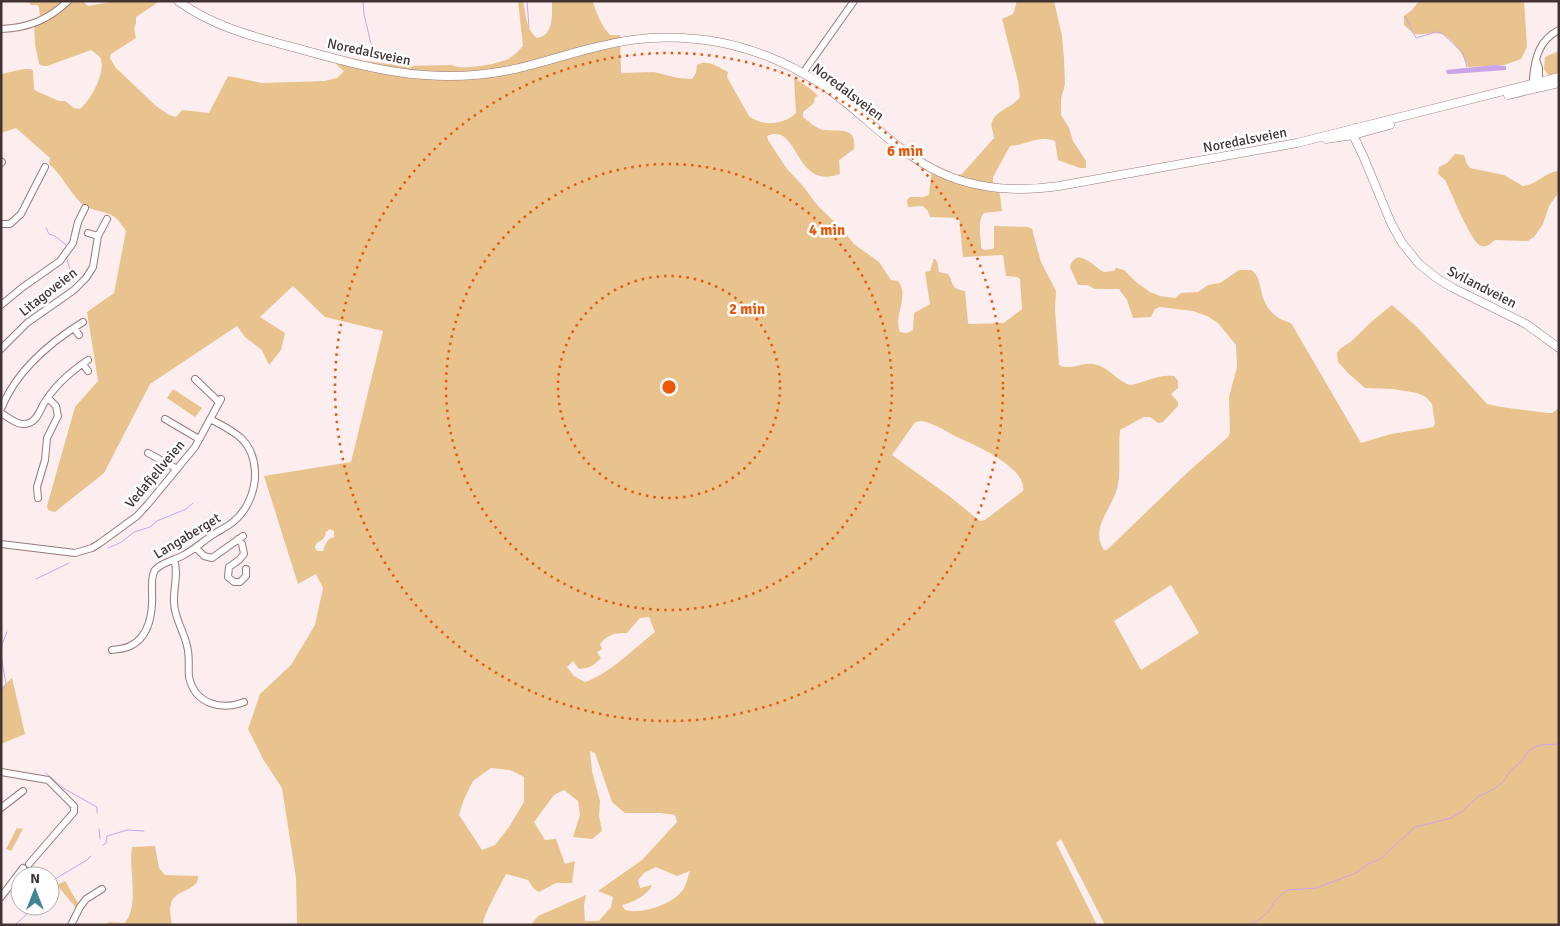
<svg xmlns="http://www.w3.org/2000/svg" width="1560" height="926" font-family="Signika,sans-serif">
  <rect width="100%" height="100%" fill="#fcedee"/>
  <path fill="#e9c38d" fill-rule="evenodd" d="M 28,1 L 83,1 L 88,6 L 115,1 L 160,1 L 136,17 L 136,23 L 134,28 L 136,38 L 111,54 L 110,58 L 116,68 L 156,106 L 169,115 L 176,117 L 182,110 L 209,113 L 228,76 L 262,83 L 324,81 L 337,78 L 344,71 L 337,65 L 337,55 L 365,61 L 404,66 L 452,65 C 461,71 498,64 508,59 C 514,56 518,51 523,46 L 518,1 L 523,1 C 526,14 526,30 537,38 C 554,36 552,14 552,1 L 593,1 C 594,8 604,32 611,35 C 613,35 618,35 620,35 L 621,73 L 654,72 L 678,78 L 692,79 L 696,73 L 697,65 C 709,59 717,67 728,72 L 727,77 L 749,116 C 762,127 784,125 796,113 L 794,78 C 803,84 811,88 818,96 L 815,97 L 814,103 L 803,112 L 803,117 C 808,121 817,129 823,130 C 838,132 857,125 854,149 L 839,160 L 840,174 C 793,191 800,121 767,136 L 768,140 L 787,169 L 802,185 L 818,206 L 842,229 L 854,244 L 879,262 L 891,280 L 898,281 C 910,295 893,316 900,332 L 907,333 L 913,330 L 914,313 L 930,304 L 925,272 L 930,271 L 934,258 L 937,261 L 939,272 L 948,274 C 954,284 951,289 965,291 L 968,323 L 969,324 L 1004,323 L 1022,309 L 1020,279 L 1017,277 L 1006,276 L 1003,255 L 963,257 L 959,218 L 930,217 L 928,211 L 923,206 L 908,207 L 907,200 L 910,197 L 923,197 L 929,195 L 932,170 L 936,165 L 957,175 L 962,174 L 994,138 C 994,132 990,127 992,122 C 996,110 1013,107 1020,97 L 1018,81 L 1002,19 L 1013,14 L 1017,1 L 1054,1 L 1062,36 L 1064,59 L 1065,84 L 1061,99 L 1061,115 L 1069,128 L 1073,141 L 1086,161 L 1086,168 L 1080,168 L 1058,160 L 1055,141 C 1037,135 1027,145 1010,146 L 993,177 L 993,182 L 999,188 L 1002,211 L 984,213 C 977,221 981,237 981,248 L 985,250 L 992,249 L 994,248 L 994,226 L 1028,227 L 1032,229 L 1041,262 L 1056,291 L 1055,310 L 1059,365 C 1071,371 1081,362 1093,364 C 1108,366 1117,381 1130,385 C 1146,383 1155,374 1174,376 L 1178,381 L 1178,388 L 1171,394 L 1178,402 L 1178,406 L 1163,422 L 1158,423 L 1150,417 L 1144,417 L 1120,430 C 1118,448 1121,467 1118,485 C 1114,507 1089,527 1104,550 L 1106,550 L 1110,547 L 1189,471 L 1228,437 L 1230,433 L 1229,397 L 1237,367 L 1236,345 L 1218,323 L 1207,316 L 1193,311 L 1160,307 L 1155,309 L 1151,317 L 1133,318 L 1127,300 L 1119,289 L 1095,289 L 1087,285 L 1078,285 L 1070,267 C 1076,245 1094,267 1104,272 L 1114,271 L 1116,268 L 1124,270 L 1136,282 L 1150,292 L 1160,296 L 1175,298 L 1181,293 L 1198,292 L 1208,285 L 1220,283 L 1239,270 L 1251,270 C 1259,275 1259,282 1261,290 C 1265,309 1274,318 1291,323 L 1361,443 L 1391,434 L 1428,428 L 1433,427 L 1435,424 L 1432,404 L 1426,397 L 1417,393 L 1393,389 L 1365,388 L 1348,373 L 1338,362 L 1337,353 L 1340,349 L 1353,340 L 1371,322 L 1392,305 L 1418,328 L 1487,404 L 1501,407 L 1548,413 L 1552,413 L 1559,408 L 1559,925 L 1105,925 L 1061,839 L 1056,843 L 1097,925 L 531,925 L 538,916 L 586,895 L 584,906 L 585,921 L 599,921 L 611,907 L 613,897 L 598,891 L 642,860 L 677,822 L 675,815 L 660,813 L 625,813 L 612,802 L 595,753 L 590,751 L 592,771 L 600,801 L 599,816 L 602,831 L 592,839 L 573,837 L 580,815 L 578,801 L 564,790 L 554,795 L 534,822 L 545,840 L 556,839 L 565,864 L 575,861 L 572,883 L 556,883 L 539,892 L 533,888 L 528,880 L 506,874 C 501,884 482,917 483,925 L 297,925 L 296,878 L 282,788 L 263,759 L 248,729 L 260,694 L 291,665 L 315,625 L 323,588 L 316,574 L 298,584 L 264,476 L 351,462 L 383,331 L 325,317 L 293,286 L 260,317 L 285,333 L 281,350 L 269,365 L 262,350 L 245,337 L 237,326 L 150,384 L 104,473 L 55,512 L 48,510 L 47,506 L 75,407 L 98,381 L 87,312 L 114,293 L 126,231 C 123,227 120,222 117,219 C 108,210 91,212 81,203 C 69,191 62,175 49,164 L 50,158 L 16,128 L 1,133 L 1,74 L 24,69 L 31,69 L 33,71 L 34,89 L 36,91 L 59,101 L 65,101 L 74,108 L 80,109 C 91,100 107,71 100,57 L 91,50 L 47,66 L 43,66 L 39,64 L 35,44 L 34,23 L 40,18 L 39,7 L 37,5 L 31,5 ZM 921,421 C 934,423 945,431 957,437 C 973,444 1028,468 1023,491 L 985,520 L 980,521 L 949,496 L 892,455 L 913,425 L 916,422 ZM 330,529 L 334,531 L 334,537 L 329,539 L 325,545 L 323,551 L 317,551 L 315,548 L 316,544 C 323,538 323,542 326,532 ZM 1171,585 L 1199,633 L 1141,670 L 1114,621 ZM 649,617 L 655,632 C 633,649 611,673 585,682 L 574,676 L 567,667 L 573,661 L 579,669 C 590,668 593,666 601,658 L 597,652 L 602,649 L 600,644 C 608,634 615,633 627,633 L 640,618 ZM 491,768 L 510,770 L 524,777 L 524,802 L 509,827 L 495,845 L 482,850 L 459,815 L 464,799 L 473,781 ZM 656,867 L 677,876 L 690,871 C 688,876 687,882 685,886 C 678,903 642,915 625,910 L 622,905 C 632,903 648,895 652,885 L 640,888 L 638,880 L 644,873 Z
    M 1419,1 L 1524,1 L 1527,47 L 1521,59 L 1504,65 L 1468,67 C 1466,58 1451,36 1441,34 C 1433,32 1423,35 1414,34 L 1404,25 L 1404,16 L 1412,10 Z
    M 1559,51 L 1559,75 L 1548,75 L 1544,69 L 1545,57 Z
    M 1455,154 L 1464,155 L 1466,162 L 1470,168 L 1504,175 L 1523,186 C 1537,185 1545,172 1559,171 L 1559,192 L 1549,206 L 1543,224 L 1534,237 L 1528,241 L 1495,240 C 1491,243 1487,248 1481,246 C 1471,243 1451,191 1445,180 L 1438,174 L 1439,167 L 1447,163 Z
    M 173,389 L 202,408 L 195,417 L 167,398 Z
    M 12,678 L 25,734 L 1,744 L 1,688 Z
    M 17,828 L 23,829 L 11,851 L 6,849 Z
    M 155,846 L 159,868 L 165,875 L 198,876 C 200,891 174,889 171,904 C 169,910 171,918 172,925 L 105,925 L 109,922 L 125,923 C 140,903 128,869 132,847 Z
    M 65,881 L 79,905 L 77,909 L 57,885 Z"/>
  <path fill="#cba5e9" d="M 1495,65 L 1506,66 L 1506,70 L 1452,74 L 1447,74 L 1446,70 Z"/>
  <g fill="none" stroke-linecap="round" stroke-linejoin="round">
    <path stroke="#cba5e9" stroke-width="1" d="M 363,1 L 364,14 L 371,44
      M 527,1 L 529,27
      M 1405,16 L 1416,38 L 1436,32 L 1442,33 L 1463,53 L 1467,67
      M 46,228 L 49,234 L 55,236 L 66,245
      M 67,259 L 70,270
      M 72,271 L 75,274 L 77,273
      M 108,548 L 120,543 L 134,532 L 150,527 L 157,521 L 186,509 L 193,503
      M 36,579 L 69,563
      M 1,652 L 2,644 L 7,632
      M 1,656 L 6,684 L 1,692
      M 46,773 L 63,788 L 97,807 L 97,813
      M 99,829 L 100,839
      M 103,845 L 106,843 L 107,836 L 127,830 L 144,831
      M 50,884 L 55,879 L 87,860 L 91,856
      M 15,925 L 27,914 L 33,906
      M 1248,925 L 1260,919 L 1268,912 L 1274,902 L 1287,890 L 1316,888 L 1356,873 L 1368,864 L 1380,859 L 1415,827 L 1451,818 L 1463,811 L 1477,797 L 1494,789 L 1504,781 L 1512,769 L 1521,762 L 1529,750 L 1540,745 L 1559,744"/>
    <defs>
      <path id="minor" d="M 1,29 C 28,28 48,20 68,1
        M 1536,60 L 1539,68 L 1539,85
        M 803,73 L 854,1
        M 1537,87 L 1533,83 L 1533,78 C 1535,58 1539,40 1559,30
        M 1,163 L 2,162
        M 1,224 L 10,224 L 21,214 L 45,167
        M 88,233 L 98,236
        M 1,305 L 23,287 L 60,261 L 73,243 L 78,222 L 85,208
        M 74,328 L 79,335
        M 1,349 L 27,323 L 74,290 L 86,278 L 93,267 L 98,236 L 107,219
        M 83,364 L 88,371
        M 195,379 L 219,402
        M 1,409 C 16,371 49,343 83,322
        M 1,413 C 10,418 18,427 29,423 C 37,420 40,411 43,405 C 54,386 70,372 88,360
        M 165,419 L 199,439
        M 148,453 L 177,469
        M 38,498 L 37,487 L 45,460 L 47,438 L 58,416 L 56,406 L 48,398
        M 238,539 L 242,544 L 244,554 L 239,560 L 229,567 L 228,577 L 234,582 L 240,582 L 246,576 L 246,569
        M 1,544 L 75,553 L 92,548 L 100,543 L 137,516 L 148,504 L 195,447 L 221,399
        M 196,548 L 204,556 L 212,558 L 243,536
        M 174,560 C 179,573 173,589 174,602 C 174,618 184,631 187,646 C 190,656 188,667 189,677 C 195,704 221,711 244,702
        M 112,650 C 118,649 125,649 130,646 C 150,637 153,611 152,592 C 152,585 151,576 155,570 C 161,563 174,560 182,556 C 194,550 203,541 214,534 C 220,530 227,527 233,522 C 248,510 256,489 255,471 C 253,440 235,432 210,419
        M 1,772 L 48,780 L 74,806 L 74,812 L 29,864
        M 1,808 L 23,791
        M 1,897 L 23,868
        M 71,925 L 80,907 L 86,899 L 102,889"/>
      <path id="major" d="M 178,1 C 214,27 254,37 296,48 C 368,68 429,85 505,71 C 537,65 569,53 601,46 C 639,36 679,35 718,42 C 764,51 808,72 845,102 C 875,126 903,155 939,172 C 977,190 1018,192 1059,186 L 1297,143 L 1559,77
        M 1508,95 L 1559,83
        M 1355,128 L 1353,135 L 1356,141 L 1364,158 L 1391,223 L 1402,243 L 1419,264 L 1438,279 L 1453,288 L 1526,324 L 1559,348
        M 1326,139 L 1353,135 L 1390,125"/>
    </defs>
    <use href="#minor" stroke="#99797b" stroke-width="8"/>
    <use href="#major" stroke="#99797b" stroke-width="9"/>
    <use href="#minor" stroke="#fff" stroke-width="6"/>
    <use href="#major" stroke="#fff" stroke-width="8"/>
  </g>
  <g fill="none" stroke="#e8590c" stroke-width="2.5" stroke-dasharray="2.5 5">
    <circle cx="669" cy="387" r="111"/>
    <circle cx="669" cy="387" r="223"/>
    <circle cx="669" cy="387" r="334"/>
  </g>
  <g text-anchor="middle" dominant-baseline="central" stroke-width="5" stroke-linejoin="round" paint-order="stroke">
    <g font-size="14" fill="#423435" stroke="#fff">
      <text transform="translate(369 52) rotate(12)">Noredalsveien</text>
      <text transform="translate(848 92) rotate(37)">Noredalsveien</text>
      <text transform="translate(1245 140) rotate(-11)">Noredalsveien</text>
      <text transform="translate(1482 287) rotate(27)">Svilandveien</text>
      <text transform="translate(48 292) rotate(-38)">Litagoveien</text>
      <text transform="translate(155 474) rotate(-50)">Vedafjellveien</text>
      <text transform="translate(187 536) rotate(-31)">Langaberget</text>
    </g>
  </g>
  <circle cx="669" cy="387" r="8" fill="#e8590c" stroke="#fff" stroke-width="2.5"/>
  <g font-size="15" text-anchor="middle" font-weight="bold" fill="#e8590c" stroke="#fff" stroke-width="5" stroke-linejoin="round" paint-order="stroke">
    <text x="905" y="156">6 min</text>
    <text x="827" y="235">4 min</text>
    <text x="747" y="314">2 min</text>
  </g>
  <rect width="1560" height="926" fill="none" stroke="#423435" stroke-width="5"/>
  <g transform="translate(35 891)"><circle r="24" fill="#ffffff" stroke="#b3aeae"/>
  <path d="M0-4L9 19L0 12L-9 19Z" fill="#418493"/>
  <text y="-8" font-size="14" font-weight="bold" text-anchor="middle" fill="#423435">N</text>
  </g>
</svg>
